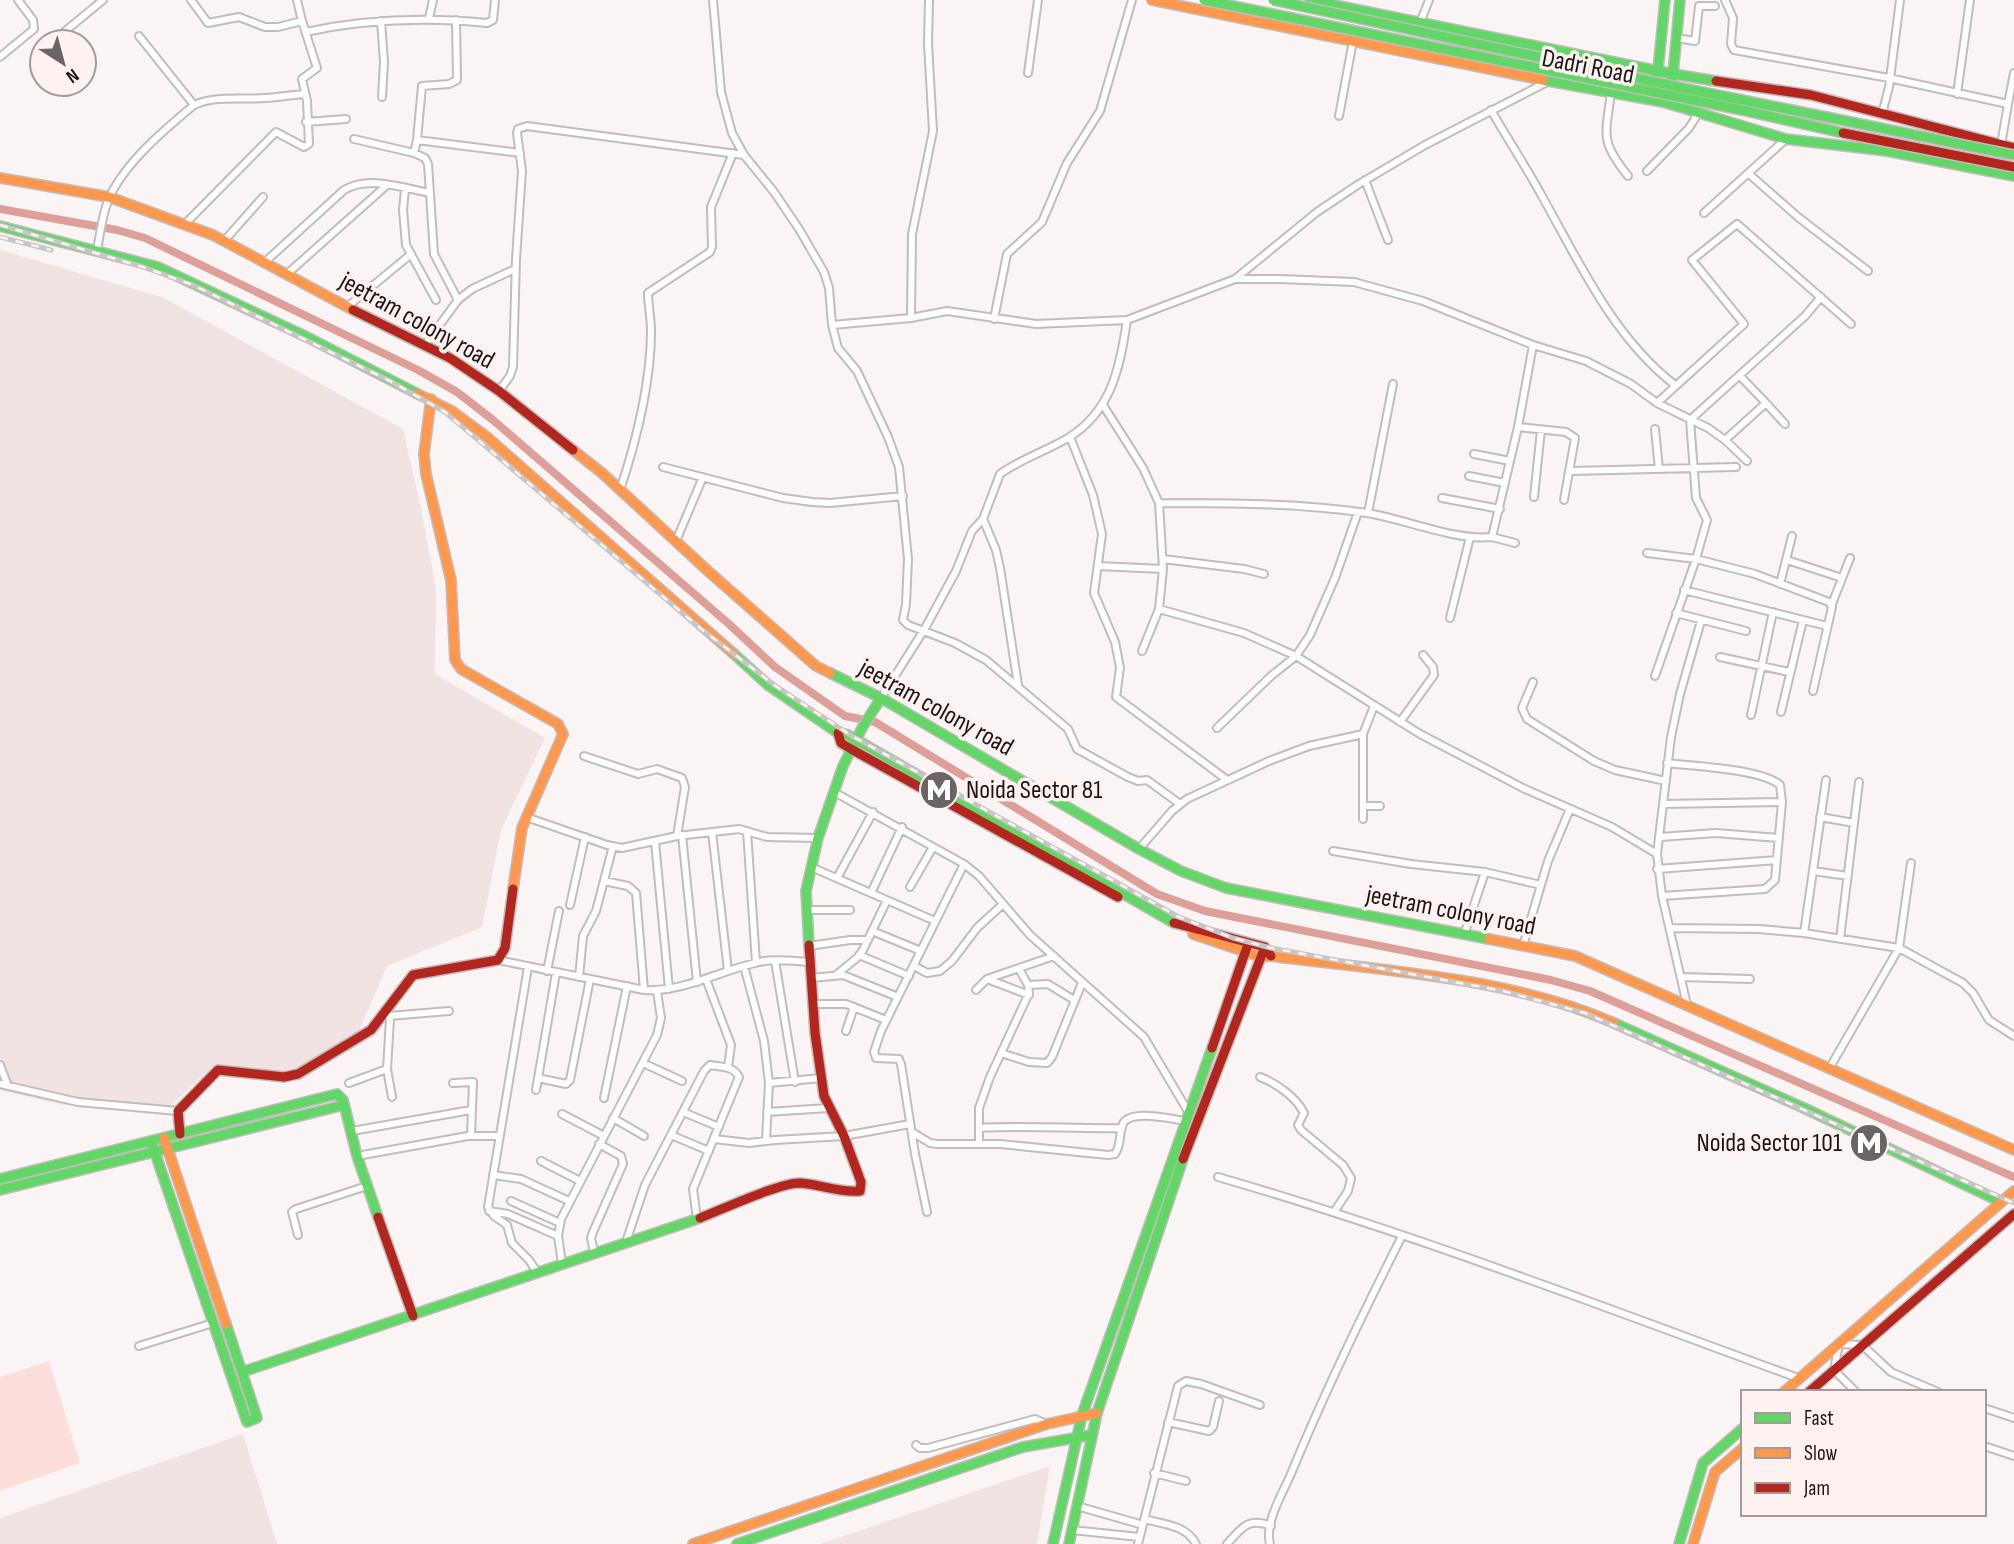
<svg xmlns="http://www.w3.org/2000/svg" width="2014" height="1544" font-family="'Sofia Sans Condensed',sans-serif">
  <rect width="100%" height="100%" fill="#faf4f4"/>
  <path fill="#f2e3e3" d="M 0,250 L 162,297 L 403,429 L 422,513 L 436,589 L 435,674 L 545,738 L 501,830 L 482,927 L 387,966 L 359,1031 L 278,1079 L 215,1064 L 171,1106 L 63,1105 L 0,1090 Z
    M 243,1434 L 277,1544 L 0,1544 L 0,1518 Z
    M 1050,1466 L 1037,1544 L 820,1544 Z"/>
  <path fill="#fcdedb" d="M 49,1361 L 80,1463 L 0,1491 L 0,1377 Z"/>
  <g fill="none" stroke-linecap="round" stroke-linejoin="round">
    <path stroke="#dd9f98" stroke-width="8" d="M 0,209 L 117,230 L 145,238 L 418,370 L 457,392 L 493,420 L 729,624 L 775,667 L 845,716 L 875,722 L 1157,894 L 1205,911 L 1551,980 L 1590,991 L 2014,1177"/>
    <defs>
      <path id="street" d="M 191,0 L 208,23 L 239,17 L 265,27 L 278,27 L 302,21 L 297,0
        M 713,0 L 721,92 L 732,133 L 744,155 L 774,192 L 799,229 L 824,272 L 829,288 L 832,325 L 838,348 L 857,371 L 888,437 L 899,467 L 908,559 L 906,604 L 903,620 L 908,625 L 955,643 L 986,660 L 1068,729 L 1077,749 L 1128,777 L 1138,781 L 1147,780 L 1180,804
        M 1725,0 L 1733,18 L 1731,44 L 1734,50 L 1889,78 L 2008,104 L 2014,73
        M 429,18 L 433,0
        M 456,20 L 457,80 L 449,84 L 422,86 L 417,140 L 414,153 L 425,158 L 428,164 L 434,254 L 458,300
        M 381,21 L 384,62 L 382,97
        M 1420,23 L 1429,0
        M 306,32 C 366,19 425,17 487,23 L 493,20 L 495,0
        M 139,36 L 194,105 C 216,95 242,100 266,98 C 279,97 292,95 305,94
        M 1676,38 L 1695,41 L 1699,6 L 1715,6
        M 52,42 L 103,0
        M 0,57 L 34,29 L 33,20 L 18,0
        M 1028,73 L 1038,0
        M 1611,92 C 1606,135 1599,140 1628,176
        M 1957,94 L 1970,0
        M 1491,110 C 1508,140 1527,168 1543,198 C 1580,264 1614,338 1675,385
        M 1882,114 L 1889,87 L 1900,0
        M 1339,116 L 1353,41
        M 306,122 L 346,119
        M 354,139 L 414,153
        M 417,140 L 520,153
        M 2001,145 L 2008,104
        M 1647,171 L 1689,128 L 1696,117 L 1694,111
        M 1749,174 L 1798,217 L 1868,271
        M 1365,180 L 1388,240
        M 405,189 L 403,210 L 406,245 L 436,300
        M 1704,213 L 1786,139
        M 185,224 L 276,132 L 304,147 L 309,144 L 307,101 L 302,79 L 317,68 L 302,21
        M 225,240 L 263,197
        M 97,249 C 101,232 102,212 110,196 C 127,161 164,130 194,105
        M 265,262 L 344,190 C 369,175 403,188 430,193
        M 287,274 L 387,185
        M 1237,279 L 1280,279 L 1354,282 L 1423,301 L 1533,345 L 1586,361 L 1631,384 L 1657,403 L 1708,428 L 1725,440 L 1747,461
        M 347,307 L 410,255
        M 911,318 L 912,234 L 933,131 L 928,44 L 929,0
        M 994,319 L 1007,254 L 1042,222 L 1067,163 L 1100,111 L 1132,0
        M 832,325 L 911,318 L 947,311 L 1036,324 L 1127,320
        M 425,345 L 458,300 L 472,289 L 515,269
        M 1740,376 L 1766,403
        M 499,391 L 510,376 L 513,367 L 516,259 L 522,171 L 517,133 L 518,129 L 527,126 L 744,155
        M 1657,403 L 1744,324 L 1692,260 L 1737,224 L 1851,324
        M 1518,427 L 1566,432 L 1575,438 L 1564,500
        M 1655,429 L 1659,469
        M 1070,437 L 1093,495 L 1102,534 L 1094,593 L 1115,642 L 1120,668 L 1116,697 L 1227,780
        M 1725,440 L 1766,403 L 1785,424
        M 1474,454 L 1510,461
        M 663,467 L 783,498 L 812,502 L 830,503 L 903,496
        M 1571,471 L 1736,467
        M 1469,476 L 1505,483
        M 620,490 C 636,442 651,381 651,331 C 651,318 648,305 648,293 L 710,252 L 712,247 L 711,207 L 733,153
        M 1534,497 L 1541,430
        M 1442,498 L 1500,509
        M 1159,503 C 1228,503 1298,503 1367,513 C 1405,519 1455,541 1492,537 L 1518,427 L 1533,345
        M 1368,513 L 1393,384
        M 983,519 L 996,550 L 1000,568 L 1018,685
        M 1492,537 L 1515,543
        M 676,541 L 703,477
        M 1647,553 L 1696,559 L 1755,574 L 1829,602 L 1832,607 L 1813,691
        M 1163,559 L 1244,569 L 1264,574
        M 1787,560 L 1842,578
        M 1098,566 L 1163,569 L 1159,503 L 1143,468 L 1103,405
        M 1780,584 L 1792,536
        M 1684,590 L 1827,626
        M 1832,604 L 1850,558
        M 1159,609 L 1244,633 L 1296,656 L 1420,734 L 1525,789 L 1612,827 L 1657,854
        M 1676,613 L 1746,631
        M 1450,618 L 1470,537
        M 1142,651 L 1159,609 L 1163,569
        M 1720,657 L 1789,672
        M 1655,676 L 1696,559 L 1707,520 L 1696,498 L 1690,420 L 1805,316 L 1821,297
        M 1533,682 L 1522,708 L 1527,719 L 1594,761 L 1615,770 L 1666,781
        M 881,698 L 924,630 L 956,571 L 972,531 L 983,519 L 1000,474 C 1021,459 1046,451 1068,438 C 1112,411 1120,367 1127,320 L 1235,279 L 1317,212 L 1359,184 L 1425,145 L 1549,81
        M 1781,712 L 1803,620
        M 1751,715 L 1773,612
        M 1400,722 L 1434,675 L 1433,667 L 1423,655
        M 1217,728 L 1271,676 L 1296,656 L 1310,635 L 1335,578 L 1358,512
        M 584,756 L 638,774 L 657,769 L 682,778 L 685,787 L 677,836
        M 1667,763 C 1693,766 1762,769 1780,785 L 1782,802
        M 834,792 L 964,864 L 979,876 L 1030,935 L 1144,1037 L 1189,1113
        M 1363,806 L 1380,806
        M 526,817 L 607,845 L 622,848 L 677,836 L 739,829 L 767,837 L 818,838
        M 1820,817 L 1854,823
        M 1363,819 L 1363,734
        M 747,831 L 756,962
        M 712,832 L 728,971
        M 682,835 L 697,982
        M 1660,837 L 1716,833 L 1779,838
        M 655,842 L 669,989
        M 1139,849 L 1172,811 L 1187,799 L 1269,761 L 1309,746 L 1363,734 L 1374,706
        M 1333,851 L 1411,864 L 1485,872 L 1541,885
        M 811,867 L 935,921
        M 1657,869 L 1777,860
        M 1813,871 L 1848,876
        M 837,878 L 873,812
        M 604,881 L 628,886 L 636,893 L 644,990
        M 910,887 L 933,847
        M 871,893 L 902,827
        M 1662,896 L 1765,889 L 1775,880 L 1782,802 L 1664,804
        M 570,905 L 585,837
        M 807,910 L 850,910
        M 1671,928 L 1759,929 L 1804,933 L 1899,948 L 1963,983 L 1973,993 L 1989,1020 L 2014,1036
        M 872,931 L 921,951
        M 1804,933 L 1826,780
        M 1464,935 L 1485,872
        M 1840,939 L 1859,782
        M 809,946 L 850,940 L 868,940
        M 1523,946 L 1548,861 L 1570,809
        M 859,955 L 909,976
        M 498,960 L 644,990 C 683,992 717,972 755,963 C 772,958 792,961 810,962
        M 775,961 L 795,1082
        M 744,966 L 764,1041 L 769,1083 L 821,1078
        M 914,966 L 927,973 L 940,971 L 952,961 L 977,928 L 1002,905
        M 528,967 L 488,1207 L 494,1216 L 507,1225 L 512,1243 L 529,1260 L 537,1272
        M 547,971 L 559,911
        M 836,975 L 858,957 L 863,950 L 887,900
        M 579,977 L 583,936 L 596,911 L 613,846
        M 1681,977 L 1750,979
        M 811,978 L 843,975 L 898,997
        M 706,979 L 731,1045 L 728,1067
        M 987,979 L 1029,995
        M 1028,985 L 1048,984 L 1074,1000
        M 976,990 L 987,979 L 1054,956
        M 813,1004 L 846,1004 L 886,1020
        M 1687,1005 L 1662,896 L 1657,854 L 1671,737 L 1680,694 L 1701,621
        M 386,1011 L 390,1019 L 387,1069 L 392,1097
        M 389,1016 L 449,1011
        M 846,1031 L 854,1007
        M 1001,1053 L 1029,1062 L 1047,1063 L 1052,1057 L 1082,983
        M 643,1063 L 682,1081
        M 0,1065 L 8,1086
        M 1829,1069 L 1899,948 L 1911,863
        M 1260,1077 C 1276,1083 1296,1097 1304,1113 L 1298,1125 L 1301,1130 L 1343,1165 L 1351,1178 L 1348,1191 L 1334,1212
        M 538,1078 L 566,1084 L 570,1080 L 590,979
        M 349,1083 L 387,1069
        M 453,1083 L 473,1082 L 471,1136
        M 0,1084 L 78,1102 L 178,1111
        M 536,1090 L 556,973
        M 604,1098 L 627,986
        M 683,1112 L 719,1127
        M 767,1112 L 828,1108
        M 562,1114 L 604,1136
        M 613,1118 L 644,1136
        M 979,1128 C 1027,1125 1073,1129 1122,1128
        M 352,1131 L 471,1110
        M 912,1132 L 930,1143 L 937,1144 L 1000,1144 L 1108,1155 L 1115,1154 C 1121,1146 1119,1136 1122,1126 C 1127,1108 1171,1119 1186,1121
        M 671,1135 L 709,1151
        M 714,1139 L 749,1143 L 775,1140 L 844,1136 L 910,1124
        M 766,1140 L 769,1083
        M 979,1144 L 979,1108 L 990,1077 L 1029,993 L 1028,985 L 1019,969
        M 357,1156 L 468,1136 L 498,1136
        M 541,1161 L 580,1181
        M 493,1175 L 521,1179 L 569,1201
        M 1218,1177 C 1415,1234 1606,1308 1798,1378
        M 511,1201 L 560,1223
        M 489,1211 L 508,1214 L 558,1236
        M 927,1212 L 915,1154 L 901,1064 L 899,1059 L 876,1058 L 874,1052 L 881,1031 L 964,864
        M 298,1235 L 292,1212 L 296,1209 L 367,1186
        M 626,1242 L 645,1185 L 704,1071 L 710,1065 C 721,1067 734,1066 739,1077 L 693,1189 L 697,1219
        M 594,1252 L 591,1238 L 593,1232 L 623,1164 L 621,1156 L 599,1144
        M 562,1263 L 558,1236 L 561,1219 L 657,1035 L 661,1018 L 657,991
        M 139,1346 L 213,1323
        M 1856,1392 L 1834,1370 L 1839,1344 L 1862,1345 L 1891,1372 L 1938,1392
        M 1984,1408 L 2014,1418
        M 1168,1422 L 1209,1431 L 1213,1427 L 1219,1401
        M 916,1445 L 920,1448 L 928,1448 L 1035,1419 L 1047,1424
        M 1984,1446 L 2014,1456
        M 1154,1473 L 1186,1481
        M 1077,1506 L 1143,1525
        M 1144,1519 C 1163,1524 1186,1525 1196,1544
        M 1072,1530 L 1139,1537
        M 1138,1544 L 1178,1386 L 1186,1381 L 1201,1384 L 1260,1405
        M 1227,1544 C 1242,1528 1247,1517 1271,1526
        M 1270,1544 C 1264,1521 1285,1490 1293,1469 C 1326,1389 1363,1313 1402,1236"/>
      <path id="fast" d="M 1310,0 L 1673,74 L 1716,81
        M 1543,80 L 1663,102 L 1786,139 L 1887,151 L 2014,176
        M 1648,98 L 1658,70 L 1665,0
        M 1663,101 L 1673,74 L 1680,0
        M 0,226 L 158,267 L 307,337 L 418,394
        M 734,654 L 768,685 L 838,733 L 848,735 L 1174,923
        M 830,673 L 881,698 L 1139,849 L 1181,871 L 1226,888 L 1489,939
        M 809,945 L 806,891 L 818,838 L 843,766 L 862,728 L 881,698
        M 1614,1023 L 1804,1108 L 2001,1202
        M 151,1141 L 247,1422 L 257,1418 L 226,1324
        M 0,1179 L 337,1094 L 343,1100 L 357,1156 L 378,1217
        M 0,1190 L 344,1105
        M 242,1372 L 700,1218
        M 737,1544 L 1023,1447 L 1092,1435
        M 1053,1544 L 1082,1415 L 1212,1048
        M 1069,1544 L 1097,1413 L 1183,1159
        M 1679,1544 L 1703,1463 L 1743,1428"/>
      <path id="slow" d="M 1152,0 L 1543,80
        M 0,178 L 109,197 L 213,235 L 353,310
        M 418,394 L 452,411 L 487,437 L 734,654
        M 431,399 L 424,454 L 426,474 L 451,580 L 455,660 L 461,669 L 558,724 L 563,734 L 522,828 L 513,889
        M 573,450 L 602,473 L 708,571 L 816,666 L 830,673
        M 1193,934 L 1261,957 L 1271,956 C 1383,971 1511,977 1614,1023
        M 1489,939 L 1575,956 L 2014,1150
        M 164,1138 L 226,1324
        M 1784,1392 L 2014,1191
        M 693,1544 L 1047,1424 L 1097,1413
        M 1693,1544 L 1715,1472 L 1743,1448"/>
      <path id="jam" d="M 1716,81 L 1811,95 L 2014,148
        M 353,310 L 450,358 L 499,391 L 573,450
        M 838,733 L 841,743 L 851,749 L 1118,897
        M 1174,923 L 1265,947 L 1271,956
        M 1212,1048 L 1247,947
        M 180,1134 L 178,1111 L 218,1070 L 284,1077 L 298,1074 L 371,1030 L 413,975 L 498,960 L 505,948 L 513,889
        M 1183,1159 L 1263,952
        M 378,1217 L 413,1316
        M 700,1218 C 723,1209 779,1183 800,1183 C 820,1184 839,1193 860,1191 L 861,1182 L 844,1136 L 824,1096 L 815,1033 L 809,945
        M 1809,1392 L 2014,1214"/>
    </defs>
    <use href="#street" stroke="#c2bdbc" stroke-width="10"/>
    <use href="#fast" stroke="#c2bdbc" stroke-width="12"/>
    <use href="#slow" stroke="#c2bdbc" stroke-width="12"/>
    <use href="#jam" stroke="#c2bdbc" stroke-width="12"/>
    <use href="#street" stroke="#fefdfd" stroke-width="6"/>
    <use href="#fast" stroke="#63d668" stroke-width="9"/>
    <use href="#slow" stroke="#ff974d" stroke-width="9"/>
    <use href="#jam" stroke="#b3261e" stroke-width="9"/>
    <defs>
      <path id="rail" d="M 0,225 L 143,267 L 193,285 L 390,381 L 445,412 L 700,628 L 777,687 L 852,736 L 1179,917 L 1233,938 L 1271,948 L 1503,991 L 1585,1013 L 2014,1203
        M 0,237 L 51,250"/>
    </defs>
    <use href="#rail" stroke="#c7c5c5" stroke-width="5"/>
    <use href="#rail" stroke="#fef2f0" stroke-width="2.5" stroke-dasharray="8" stroke-linecap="butt"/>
    <defs>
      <path id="fast-bridge" d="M 1204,0 L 1742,110 L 1843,133
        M 1273,0 L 1678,87 L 2014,155"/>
      <path id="jam-bridge" d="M 1843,133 L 2014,167"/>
    </defs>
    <use href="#fast-bridge" stroke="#c2bdbc" stroke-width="12" stroke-linecap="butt"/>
    <use href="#jam-bridge" stroke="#c2bdbc" stroke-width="12" stroke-linecap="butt"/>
    <use href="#fast-bridge" stroke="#63d668" stroke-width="9"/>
    <use href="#jam-bridge" stroke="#b3261e" stroke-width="9"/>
  </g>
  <defs>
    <symbol id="metro-disc" viewBox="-11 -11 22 22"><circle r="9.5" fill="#6a6464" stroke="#fef2f0"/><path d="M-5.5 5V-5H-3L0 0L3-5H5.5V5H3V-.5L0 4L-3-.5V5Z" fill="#fff"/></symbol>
  </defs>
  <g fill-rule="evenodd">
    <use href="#metro-disc" x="917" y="768" width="44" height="44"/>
    <use href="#metro-disc" x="1847" y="1121" width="44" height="44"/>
  </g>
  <g text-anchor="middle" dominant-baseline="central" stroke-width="7" stroke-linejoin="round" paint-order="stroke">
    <g font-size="26" fill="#1c1717" stroke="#fef2f0">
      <text transform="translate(1588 67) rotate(11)">Dadri Road</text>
      <text transform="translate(417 321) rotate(29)">jeetram colony road</text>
      <text transform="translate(936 708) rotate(29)">jeetram colony road</text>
      <text transform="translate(1451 911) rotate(11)">jeetram colony road</text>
    </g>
    <g font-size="26" fill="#1c1717" stroke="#fef2f0" text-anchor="start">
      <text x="966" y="790">Noida Sector 81</text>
      <text x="1842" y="1143" text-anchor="end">Noida Sector 101</text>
    </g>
  </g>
  <rect x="1741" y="1390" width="245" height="126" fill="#fef2f0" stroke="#a49a99" stroke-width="2"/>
  <rect x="1755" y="1413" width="35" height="10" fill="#63d668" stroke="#a49a99" stroke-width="2"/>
  <text x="1804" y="1425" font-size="21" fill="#1c1717">Fast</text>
  <rect x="1755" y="1448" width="35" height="10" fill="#ff974d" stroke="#a49a99" stroke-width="2"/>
  <text x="1804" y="1460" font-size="21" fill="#1c1717">Slow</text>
  <rect x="1755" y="1483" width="35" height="10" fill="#b3261e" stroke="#a49a99" stroke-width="2"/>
  <text x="1804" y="1495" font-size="21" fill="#1c1717">Jam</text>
  <g transform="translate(63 63) rotate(144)"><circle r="33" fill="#fef2f0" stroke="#a49a99" stroke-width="2"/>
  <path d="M0-5L12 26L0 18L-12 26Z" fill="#6a6464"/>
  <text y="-10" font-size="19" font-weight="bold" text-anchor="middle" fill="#1c1717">N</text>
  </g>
</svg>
